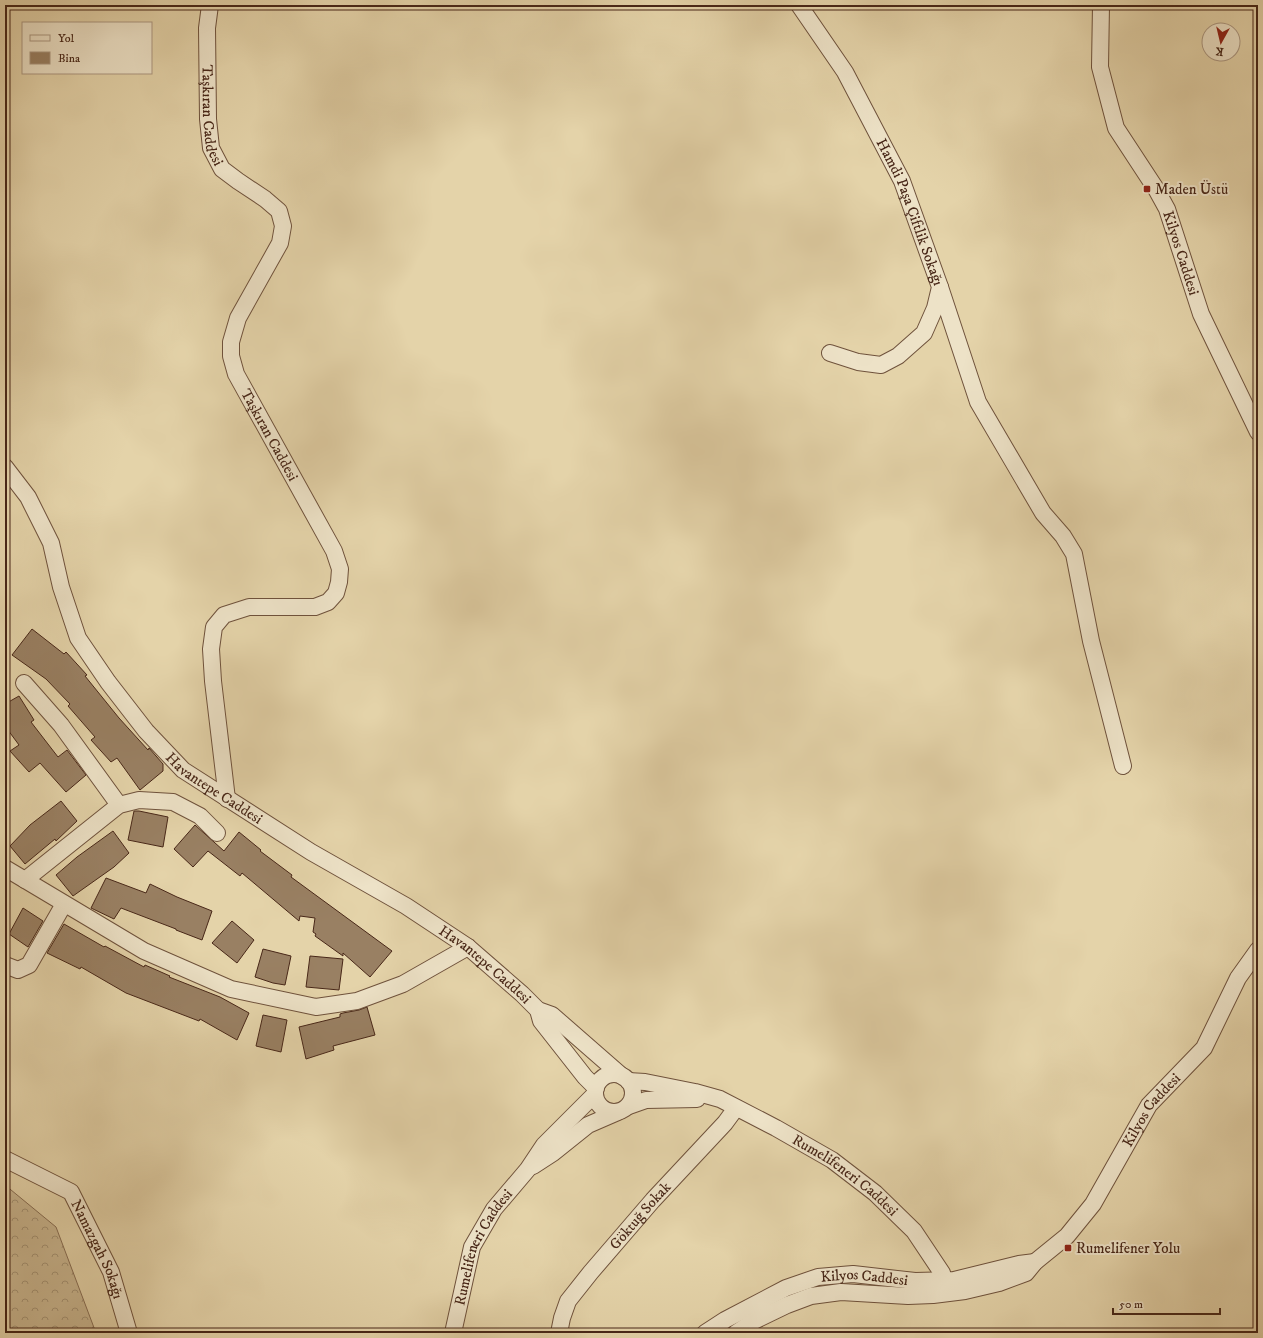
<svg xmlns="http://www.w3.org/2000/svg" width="1263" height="1338" font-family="'IM FELL DW Pica',serif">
  <defs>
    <pattern id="forest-crowns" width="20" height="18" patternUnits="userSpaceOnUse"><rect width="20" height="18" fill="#c9b690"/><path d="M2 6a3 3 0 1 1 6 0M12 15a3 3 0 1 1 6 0" fill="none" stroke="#a59475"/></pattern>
  </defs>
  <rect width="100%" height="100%" fill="#e4d3a9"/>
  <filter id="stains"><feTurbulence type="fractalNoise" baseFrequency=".005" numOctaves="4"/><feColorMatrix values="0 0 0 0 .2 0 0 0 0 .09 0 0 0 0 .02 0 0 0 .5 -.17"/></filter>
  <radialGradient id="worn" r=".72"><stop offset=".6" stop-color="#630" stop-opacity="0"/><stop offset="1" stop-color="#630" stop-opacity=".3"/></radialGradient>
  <path fill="url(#forest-crowns)" stroke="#886e54" d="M 5,1185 L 56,1227 L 96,1333 L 5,1333 Z"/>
  <path fill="#998063" stroke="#482718" d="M 32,629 L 64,654 L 66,652 L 87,675 L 85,676 L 119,718 L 148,750 L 149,748 L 163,764 L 163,771 L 140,790 L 117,758 L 111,762 L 91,740 L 95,737 L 68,706 L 70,704 L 46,679 L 12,655 Z
    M 19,696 L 34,720 L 31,722 L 58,757 L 67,750 L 86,775 L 66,792 L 40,763 L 29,772 L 10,751 L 19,745 L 5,726 L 5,704 Z
    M 61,801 L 77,821 L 56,841 L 55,839 L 25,864 L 10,846 L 30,825 Z
    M 134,811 L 139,811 L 168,817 L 163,847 L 128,840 Z
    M 195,825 L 224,851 L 239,832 L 261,850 L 260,851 L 292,875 L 291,877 L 392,951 L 370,977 L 343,953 L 343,956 L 315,936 L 316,934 L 313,932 L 315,918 L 300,916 L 299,921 L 242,873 L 240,876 L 208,851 L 193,867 L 174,849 Z
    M 113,831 L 129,853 L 114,867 L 73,896 L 56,875 L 77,857 Z
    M 106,878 L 146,893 L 150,884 L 177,897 L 212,911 L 202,940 L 176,930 L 176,929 L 121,908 L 114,919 L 91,908 Z
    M 23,908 L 43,921 L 28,947 L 9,934 Z
    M 232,921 L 254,940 L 237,963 L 212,943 Z
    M 64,924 L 104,947 L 105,946 L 144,967 L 145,965 L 170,976 L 169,977 L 220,997 L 249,1013 L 237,1040 L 200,1019 L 199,1021 L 126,993 L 81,967 L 80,969 L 47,953 Z
    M 263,949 L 291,956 L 285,985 L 273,983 L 255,977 Z
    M 310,956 L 343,959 L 339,990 L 306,987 Z
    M 367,1007 L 375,1035 L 333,1046 L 334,1050 L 306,1059 L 299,1027 L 340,1017 L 340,1014 L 343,1013 L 359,1010 Z
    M 263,1015 L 287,1020 L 281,1052 L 256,1046 Z"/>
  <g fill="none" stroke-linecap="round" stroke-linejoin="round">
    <defs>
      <g id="minor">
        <path id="s1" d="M 210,5 L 207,28 L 208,119 L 211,148 L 222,169 L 238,181 L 265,199 L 279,211 L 283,226 L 280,243 L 238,318 L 231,342 L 231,356 L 236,374 L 334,551 L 340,569 L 339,582 L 336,593 L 328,602 L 315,607 L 249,607 L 224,615 L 214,627 L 211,649 L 213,681 L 227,799"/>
        <path id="s2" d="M 799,5 L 845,72 L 902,181 L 940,287 L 935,308 L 924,333 L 898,356 L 881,365 L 858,362 L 830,353"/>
        <path id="s3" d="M 1101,5 L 1100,67 L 1116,128 L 1156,189 L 1167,209 L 1201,314 L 1258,432"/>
        <path d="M 940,287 L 978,402 L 1043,513 L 1063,536 L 1074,554 L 1091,641 L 1123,766"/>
        <path id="s4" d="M 5,467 L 28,497 L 51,543 L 61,587 L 78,638 L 108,682 L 146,731 L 183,770 L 311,852 L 406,906 L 468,947 L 522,994 L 538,1010 L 552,1015 L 623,1077"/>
        <path d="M 24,683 L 61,725 L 119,805"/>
        <path d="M 5,868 L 144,951 L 231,989 L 316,1007 L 357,1001 L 403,984 L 468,947"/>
        <path d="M 25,880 L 119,805 L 139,800 L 173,802 L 200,816 L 217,833"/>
        <path d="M 5,965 L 18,970 L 29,965 L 64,904"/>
        <path d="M 538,1010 L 541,1021 L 585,1077 L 596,1088"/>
        <circle cx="614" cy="1093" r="19"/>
        <path id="s5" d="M 628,1081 L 645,1082 L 695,1092 L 720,1099 L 776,1128 L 832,1160 L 875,1193 L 914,1231 L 942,1273 L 947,1293"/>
        <path d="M 629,1106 L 646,1100 L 697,1099"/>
        <path id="s6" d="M 5,1159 L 71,1192 L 111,1272 L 129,1333"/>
        <path d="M 533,1166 L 553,1153 L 588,1125 L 618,1112"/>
        <path id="s7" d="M 453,1333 L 472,1247 L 494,1209 L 528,1169 L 544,1145 L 595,1094"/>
        <path id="s8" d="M 559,1333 L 562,1318 L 568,1301 L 591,1272 L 653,1200 L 725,1123 L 736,1108"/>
        <path id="s9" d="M 705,1333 L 725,1320 L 786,1288 L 818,1277 L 853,1274 L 915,1281 L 954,1280 L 1019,1264 L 1035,1262"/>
        <path id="s10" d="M 736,1333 L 754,1321 L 787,1305 L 811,1296 L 841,1292 L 908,1296 L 933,1295 L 965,1291 L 999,1283 L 1026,1273 L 1035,1262 L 1067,1236 L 1093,1204 L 1149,1105 L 1204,1048 L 1238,978 L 1258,950"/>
      </g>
    </defs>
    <use href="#minor" stroke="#6f523c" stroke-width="18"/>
    <use href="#minor" stroke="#ede2c7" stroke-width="16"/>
  </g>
  <g fill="#8f2418" stroke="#ede2c7" stroke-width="1.5">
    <rect x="1143" y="185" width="8" height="8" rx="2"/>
    <rect x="1064" y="1244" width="8" height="8" rx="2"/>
  </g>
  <g text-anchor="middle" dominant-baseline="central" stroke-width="4" stroke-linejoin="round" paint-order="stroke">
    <g font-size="15" fill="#482718" stroke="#ede2c7">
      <text stroke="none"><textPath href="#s1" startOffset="111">Taşkıran Caddesi</textPath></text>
      <text stroke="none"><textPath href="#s2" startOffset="236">Hamdi Paşa Çiftlik Sokağı</textPath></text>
      <text stroke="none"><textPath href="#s3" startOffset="267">Kilyos Caddesi</textPath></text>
      <text stroke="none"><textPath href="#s1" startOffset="484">Taşkıran Caddesi</textPath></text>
      <text stroke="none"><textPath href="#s4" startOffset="393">Havantepe Caddesi</textPath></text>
      <text stroke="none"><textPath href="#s4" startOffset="717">Havantepe Caddesi</textPath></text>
      <text stroke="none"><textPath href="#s10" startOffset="510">Kilyos Caddesi</textPath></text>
      <text stroke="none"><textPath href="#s5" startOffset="241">Rumelifeneri Caddesi</textPath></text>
      <text stroke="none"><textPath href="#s8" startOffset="145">Göktuğ Sokak</textPath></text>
      <text stroke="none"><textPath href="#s7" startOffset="92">Rumelifeneri Caddesi</textPath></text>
      <text stroke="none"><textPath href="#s6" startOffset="137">Namazgah Sokağı</textPath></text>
      <text stroke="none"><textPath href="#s9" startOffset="173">Kilyos Caddesi</textPath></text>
    </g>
    <g font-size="15" fill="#482718" stroke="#ede2c7" text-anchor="start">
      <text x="1155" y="189">Maden Üstü</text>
      <text x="1076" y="1248">Rumelifener Yolu</text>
    </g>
  </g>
  <rect width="1263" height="1338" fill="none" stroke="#e4d3a9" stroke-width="20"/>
  <rect x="6" y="6" width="1251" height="1326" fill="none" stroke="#482718" stroke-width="2"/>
  <rect x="10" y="10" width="1243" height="1318" fill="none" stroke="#482718"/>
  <rect x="22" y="22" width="130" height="52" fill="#ede2c7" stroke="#ab9781"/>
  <rect x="30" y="35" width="20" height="6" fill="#ede2c7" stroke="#ab9781"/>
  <text x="58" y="42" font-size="12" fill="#482718">Yol</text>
  <rect x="30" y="52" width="20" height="12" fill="#998063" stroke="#ab9781"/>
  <text x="58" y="62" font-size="12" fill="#482718">Bina</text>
  <g transform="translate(1221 42) rotate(188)"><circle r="19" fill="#ede2c7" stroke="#ab9781"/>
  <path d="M0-3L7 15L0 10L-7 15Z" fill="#8f2418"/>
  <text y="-6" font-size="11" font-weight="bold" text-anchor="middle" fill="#482718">K</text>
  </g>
  <path d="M1113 1308v6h107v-6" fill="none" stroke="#482718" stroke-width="2"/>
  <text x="1119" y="1308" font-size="12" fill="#482718" stroke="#ede2c7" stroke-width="3" paint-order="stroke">50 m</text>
  <rect width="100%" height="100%" filter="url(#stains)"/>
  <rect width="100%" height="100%" fill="url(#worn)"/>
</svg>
